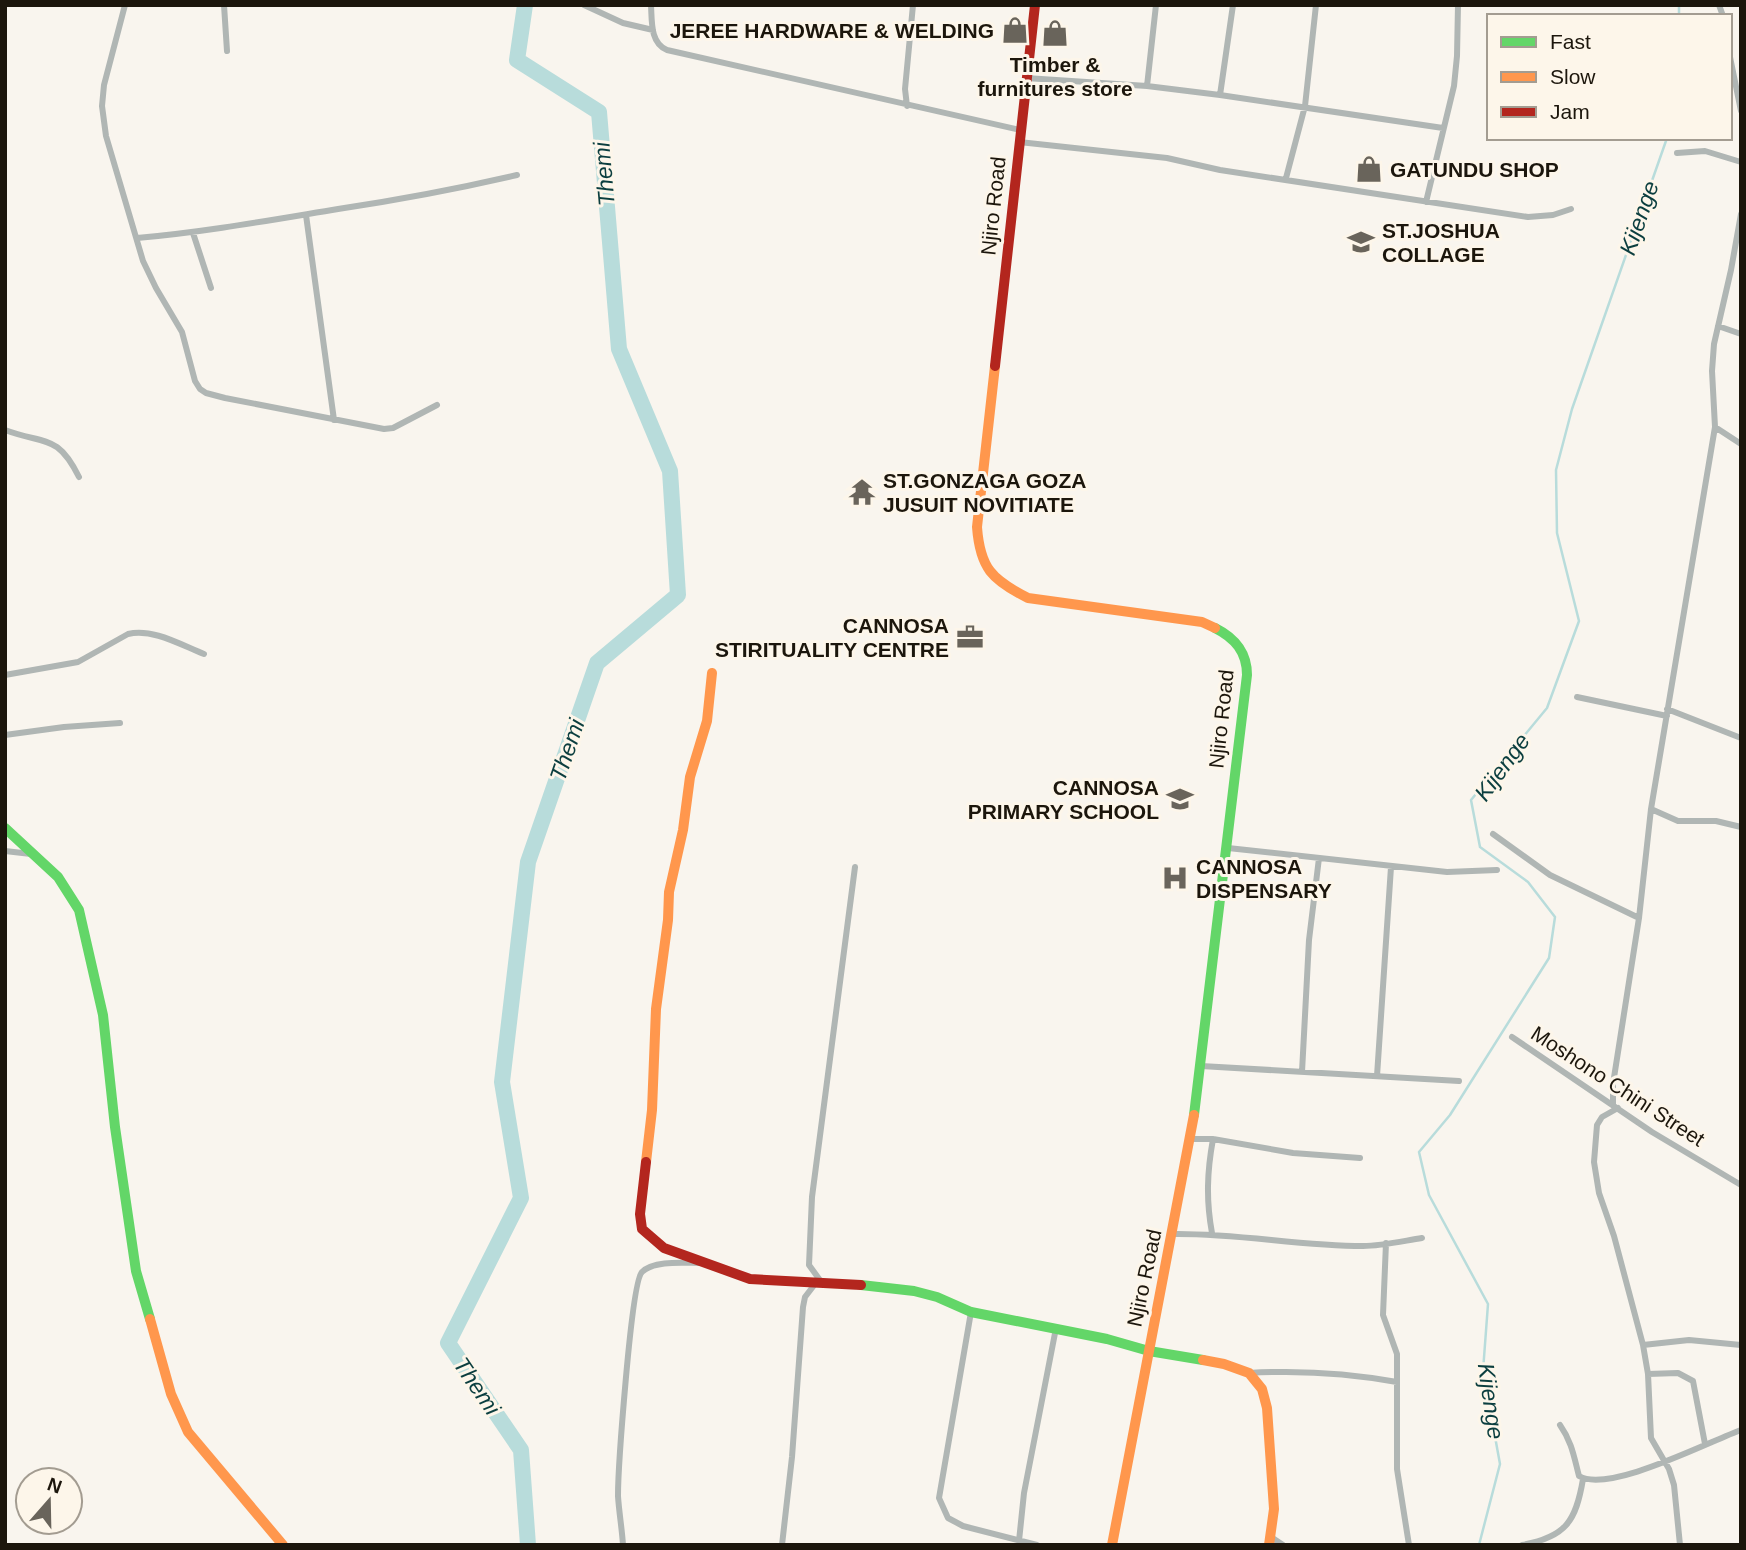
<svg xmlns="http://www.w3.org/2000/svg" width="1746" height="1550" font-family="Helvetica,sans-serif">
  <rect width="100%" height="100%" fill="#f9f5ee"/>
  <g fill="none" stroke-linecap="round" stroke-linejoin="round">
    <path stroke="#b8dcdb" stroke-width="2.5" d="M 1679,5 L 1679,16
      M 1479,1545 L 1500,1464 L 1483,1371 L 1488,1304 L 1429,1195 L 1419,1152 L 1450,1115 L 1549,958 L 1555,917 L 1528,882 L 1480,847 L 1471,800 L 1547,708 L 1579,621 L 1557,533 L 1556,470 L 1572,409 L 1667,138"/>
    <path stroke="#b8dcdb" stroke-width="16" d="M 525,5 L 517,60 L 599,112 L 619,349 L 670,471 L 678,595 L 597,663 L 528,862 L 502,1082 L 521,1198 L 448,1343 L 521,1450 L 528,1545"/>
    <path stroke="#b0b6b4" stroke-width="6" d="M 125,5 L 104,85 L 102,106 L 106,136 L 143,261 L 156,288 L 182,332 L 195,381 L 200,389 L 206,393 L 225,398 L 384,429 L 393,428 L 437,405
      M 224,5 L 227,51
      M 584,5 L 623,23 L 653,30
      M 651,5 C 652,21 650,43 667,50 L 1020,130
      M 1719,5 L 1723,16
      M 1730,57 L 1741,111
      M 1026,78 L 1147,86 L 1220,95 L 1443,128
      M 1147,86 L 1156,5
      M 1220,95 L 1233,5
      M 907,106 L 905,89 L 913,5
      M 1019,142 L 1167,158 L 1220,170 L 1528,217 L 1553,215 L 1571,209
      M 1677,153 L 1705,151 L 1741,162
      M 1286,178 L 1305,106 L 1316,5
      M 1426,202 L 1454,86 L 1457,56 L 1458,5
      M 1741,214 L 1731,270 L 1714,344 L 1712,371 L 1715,427 L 1741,444
      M 306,215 L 334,420
      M 193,233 L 211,288
      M 137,238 C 205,232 271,220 338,209 C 398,200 457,189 517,175
      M 1718,326 L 1741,334
      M 5,430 C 45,445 57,433 79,477
      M 5,675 L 78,662 L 128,634 C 153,628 181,645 204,654
      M 1577,697 L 1667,716
      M 1667,709 L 1741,738
      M 5,735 L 64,727 L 120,723
      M 1651,809 L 1678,821 L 1716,821 L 1741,827
      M 1493,834 L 1550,875 L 1639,918
      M 1228,848 L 1447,872 L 1497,870
      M 5,851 L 31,854
      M 1512,1037 L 1652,1132 L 1741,1185
      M 1201,1066 L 1459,1081
      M 1302,1072 L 1309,940 L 1319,858
      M 1377,1076 L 1391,867
      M 1613,1105 L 1613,1084 L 1639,918 L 1651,809 L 1715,427
      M 1618,1108 L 1602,1117 L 1597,1125 L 1594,1162 L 1599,1193 L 1614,1236 L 1643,1345 L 1648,1374 L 1651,1438 L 1669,1469 L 1674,1485 L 1680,1545
      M 1190,1139 L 1213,1139 L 1293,1153 L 1360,1158
      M 1212,1233 C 1206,1200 1207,1172 1213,1139
      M 1173,1234 C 1237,1233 1299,1246 1363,1246 C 1382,1246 1403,1241 1422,1238
      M 1386,1243 L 1383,1315 L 1397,1354 L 1397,1469 L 1409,1545
      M 822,1283 L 809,1265 L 812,1197 L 855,867
      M 971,1312 L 939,1498 L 948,1518 L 963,1526 L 1037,1545
      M 1643,1345 L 1689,1340 L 1741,1345
      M 1249,1373 C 1299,1370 1348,1373 1397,1382
      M 1648,1374 L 1678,1373 L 1693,1381 L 1705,1444
      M 1560,1425 C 1572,1442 1574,1457 1579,1476 C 1608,1494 1708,1442 1741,1430
      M 1271,1537 L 1283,1545
      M 1019,1541 L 1024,1493 L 1056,1328
      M 623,1545 C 622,1529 619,1512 618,1496 C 618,1471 631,1282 642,1272 C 654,1260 684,1263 700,1263
      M 782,1545 L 792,1457 L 803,1307 L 805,1297 L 815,1284
      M 1522,1545 C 1566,1537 1576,1521 1583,1479"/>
    <path stroke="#63d668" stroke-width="10" d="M 5,828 L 58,877 L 79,910 L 103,1015 L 115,1127 L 136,1271 L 150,1319
      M 1194,1115 L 1247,675 C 1247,652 1235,638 1215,628
      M 861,1285 L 914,1291 L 937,1297 L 971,1312 L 1107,1339 L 1149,1351 L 1203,1360"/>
    <path stroke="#ff974d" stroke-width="10" d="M 995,366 L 977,527 C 980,568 992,580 1028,598 L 1202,622 L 1215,628
      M 646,1162 L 652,1110 L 656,1009 L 668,920 L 669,892 L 683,830 L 690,777 L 707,721 L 712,673
      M 150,1319 L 171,1394 L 188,1432 L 283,1545
      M 1203,1360 L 1224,1364 L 1249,1373 L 1262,1389 L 1267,1408 L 1274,1509 L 1269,1545
      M 1112,1545 L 1194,1115"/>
    <path stroke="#b3261e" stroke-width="10" d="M 995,366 L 1035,5
      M 646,1162 L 640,1214 L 642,1229 L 664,1248 L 750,1279 L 861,1285"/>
  </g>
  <defs>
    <symbol id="shop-bare" viewBox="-9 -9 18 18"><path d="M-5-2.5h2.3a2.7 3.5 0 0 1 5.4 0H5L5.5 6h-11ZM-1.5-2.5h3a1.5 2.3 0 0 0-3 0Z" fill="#69645b" stroke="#fdf6ea" stroke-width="2.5" paint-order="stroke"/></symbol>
    <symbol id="university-bare" viewBox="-9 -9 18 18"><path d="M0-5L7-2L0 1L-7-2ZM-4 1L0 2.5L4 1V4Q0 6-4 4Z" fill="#69645b" stroke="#fdf6ea" stroke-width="2.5" paint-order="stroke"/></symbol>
    <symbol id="temple-bare" viewBox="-9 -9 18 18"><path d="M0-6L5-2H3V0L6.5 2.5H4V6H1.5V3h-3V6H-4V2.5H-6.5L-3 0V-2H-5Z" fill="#69645b" stroke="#fdf6ea" stroke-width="2.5" paint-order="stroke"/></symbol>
    <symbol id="office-bare" viewBox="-9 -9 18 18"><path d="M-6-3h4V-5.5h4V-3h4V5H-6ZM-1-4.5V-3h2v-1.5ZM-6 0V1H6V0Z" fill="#69645b" stroke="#fdf6ea" stroke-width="2.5" paint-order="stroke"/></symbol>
    <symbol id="school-bare" viewBox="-9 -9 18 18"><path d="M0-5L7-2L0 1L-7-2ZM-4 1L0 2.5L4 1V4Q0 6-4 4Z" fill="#69645b" stroke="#fdf6ea" stroke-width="2.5" paint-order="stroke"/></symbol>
    <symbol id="hospital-bare" viewBox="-9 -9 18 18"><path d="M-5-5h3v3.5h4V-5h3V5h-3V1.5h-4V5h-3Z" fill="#69645b" stroke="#fdf6ea" stroke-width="2.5" paint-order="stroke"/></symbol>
  </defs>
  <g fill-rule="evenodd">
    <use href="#shop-bare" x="996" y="11" width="38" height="38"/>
    <use href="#shop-bare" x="1036" y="14" width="38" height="38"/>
    <use href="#shop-bare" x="1350" y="150" width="38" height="38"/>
    <use href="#university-bare" x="1342" y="223" width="38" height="38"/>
    <use href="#temple-bare" x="843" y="473" width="38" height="38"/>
    <use href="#office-bare" x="951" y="618" width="38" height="38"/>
    <use href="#school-bare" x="1161" y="780" width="38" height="38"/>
    <use href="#hospital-bare" x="1156" y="859" width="38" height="38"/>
  </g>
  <g text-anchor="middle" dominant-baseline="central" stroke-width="6" stroke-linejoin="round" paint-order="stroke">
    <g font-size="21" font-weight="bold" fill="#1c160c" stroke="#fdf6ea" text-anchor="start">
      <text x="994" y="30" text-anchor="end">JEREE HARDWARE &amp; WELDING</text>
      <text x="1055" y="64" text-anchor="middle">Timber &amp;<tspan x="1055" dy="24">furnitures store</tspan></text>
      <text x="1390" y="169">GATUNDU SHOP</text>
      <text x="1382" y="230">ST.JOSHUA<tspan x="1382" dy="24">COLLAGE</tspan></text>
      <text x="883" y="480">ST.GONZAGA GOZA<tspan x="883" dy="24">JUSUIT NOVITIATE</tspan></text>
      <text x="949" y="625" text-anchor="end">CANNOSA<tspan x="949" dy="24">STIRITUALITY CENTRE</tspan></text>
      <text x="1159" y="787" text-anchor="end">CANNOSA<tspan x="1159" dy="24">PRIMARY SCHOOL</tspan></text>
      <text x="1196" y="866">CANNOSA<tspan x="1196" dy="24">DISPENSARY</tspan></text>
    </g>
    <g font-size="21" fill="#1c160c" stroke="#fdf6ea">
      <text transform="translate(993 206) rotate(-84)">Njiro Road</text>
      <text transform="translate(1221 719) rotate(-84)">Njiro Road</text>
      <text transform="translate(1618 1086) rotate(33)">Moshono Chini Street</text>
      <text transform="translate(1144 1278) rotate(-78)">Njiro Road</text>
    </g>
    <g font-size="23" font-style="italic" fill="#0b3e3f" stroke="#fdf6ea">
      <text transform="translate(604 174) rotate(-95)">Themi</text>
      <text transform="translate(1639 218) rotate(-71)">Kijenge</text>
      <text transform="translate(567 750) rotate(-71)">Themi</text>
      <text transform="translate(1502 767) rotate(-54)">Kijenge</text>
      <text transform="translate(477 1386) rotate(56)">Themi</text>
      <text transform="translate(1491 1401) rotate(82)">Kijenge</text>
    </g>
  </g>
  <rect width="1746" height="1550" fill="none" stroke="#1c160c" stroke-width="14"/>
  <rect x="1487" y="14" width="245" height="126" fill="#fdf6ea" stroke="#a39c91" stroke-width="2"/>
  <rect x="1501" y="37" width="35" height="10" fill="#63d668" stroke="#a39c91" stroke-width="2"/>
  <text x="1550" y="49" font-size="21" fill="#1c160c">Fast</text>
  <rect x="1501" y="72" width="35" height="10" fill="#ff974d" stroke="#a39c91" stroke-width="2"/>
  <text x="1550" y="84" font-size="21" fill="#1c160c">Slow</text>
  <rect x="1501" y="107" width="35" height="10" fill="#b3261e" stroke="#a39c91" stroke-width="2"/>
  <text x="1550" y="119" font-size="21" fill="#1c160c">Jam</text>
  <g transform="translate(49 1501) rotate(20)"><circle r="33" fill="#fdf6ea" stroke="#a39c91" stroke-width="2"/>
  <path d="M0-5L12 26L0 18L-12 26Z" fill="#69645b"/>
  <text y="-10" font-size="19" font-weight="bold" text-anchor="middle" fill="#1c160c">N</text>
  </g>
</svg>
